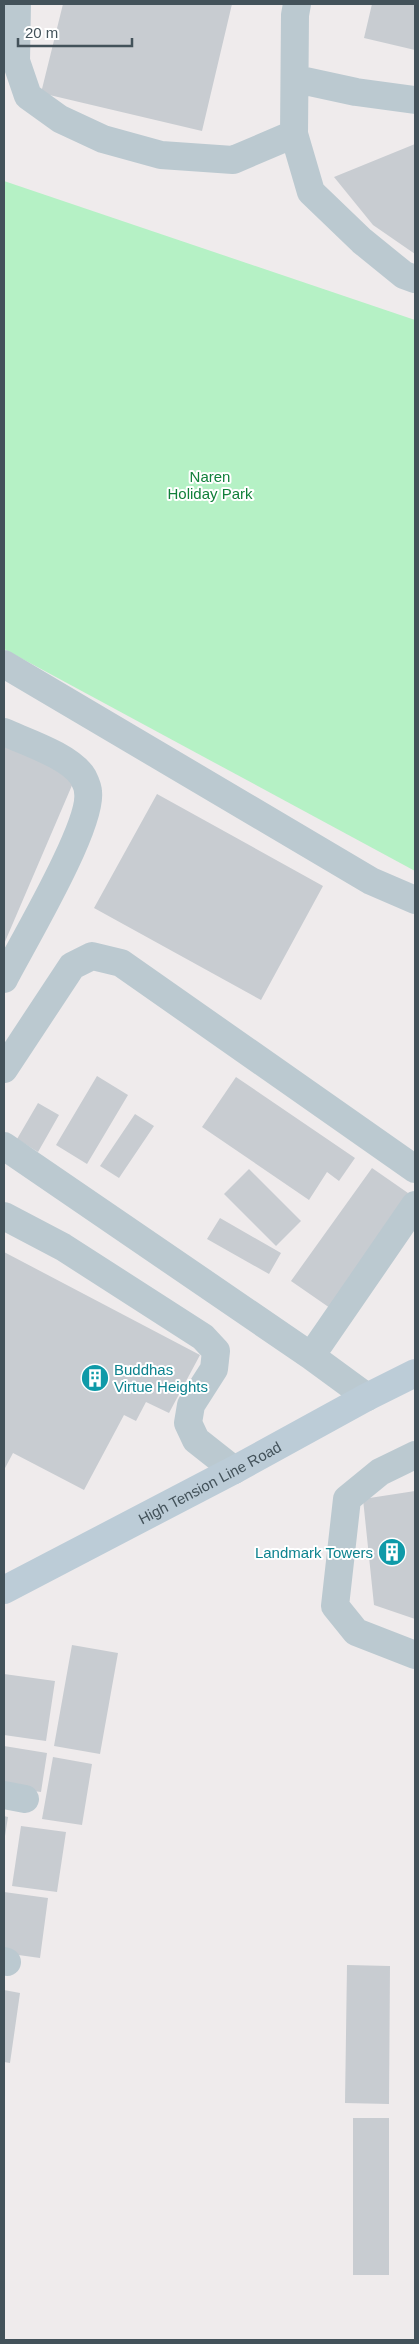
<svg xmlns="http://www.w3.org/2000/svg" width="419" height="2344" font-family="Helvetica,sans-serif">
  <rect width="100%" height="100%" fill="#efebec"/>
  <path fill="#b5f1c5" d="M 4,181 L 415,320 L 415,871 L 4,649 Z"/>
  <path fill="#c8ccd1" d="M 63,4 L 232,4 L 202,131 L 41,93 Z
    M 372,4 L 415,4 L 415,50 L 364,38 Z
    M 415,144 L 415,254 L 373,225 L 334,177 Z
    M 4,745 L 76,776 L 4,944 Z
    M 157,794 L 323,886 L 261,1000 L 94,908 Z
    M 97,1076 L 128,1095 L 87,1164 L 56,1145 Z
    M 236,1077 L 355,1158 L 339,1181 L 327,1172 L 309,1200 L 202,1127 Z
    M 38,1103 L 59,1115 L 38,1152 L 17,1139 Z
    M 135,1114 L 154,1126 L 119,1178 L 100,1166 Z
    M 372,1168 L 408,1193 L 330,1308 L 291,1281 Z
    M 249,1169 L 301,1221 L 276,1246 L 224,1194 Z
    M 220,1218 L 281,1253 L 269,1274 L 207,1239 Z
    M 4,1252 L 200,1355 L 169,1413 L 146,1402 L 136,1421 L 124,1415 L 84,1490 L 13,1453 L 4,1470 Z
    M 415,1491 L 415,1619 L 374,1605 L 363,1499 Z
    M 72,1645 L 118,1653 L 100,1754 L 54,1746 Z
    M 4,1674 L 55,1681 L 46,1741 L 4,1735 Z
    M 4,1746 L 47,1753 L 41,1792 L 4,1787 Z
    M 53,1757 L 92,1764 L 82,1825 L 42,1819 Z
    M 4,1816 L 8,1817 L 5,1836 L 4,1836 Z
    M 21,1826 L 66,1832 L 57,1892 L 12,1886 Z
    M 4,1892 L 48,1898 L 40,1958 L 4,1953 Z
    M 347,1965 L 390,1966 L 389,2104 L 345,2103 Z
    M 4,1990 L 20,1993 L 10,2063 L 4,2062 Z
    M 353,2118 L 389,2118 L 389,2275 L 353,2275 Z"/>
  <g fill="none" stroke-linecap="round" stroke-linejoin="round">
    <path stroke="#bbc9d0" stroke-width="28" d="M 17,4 L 16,61 L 28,96 L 60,119 L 103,139 L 161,155 L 233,160 L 294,134
      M 297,4 L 295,15 L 294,134 L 311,192 L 362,241 L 404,275 L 415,279
      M 296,79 L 356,92 L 415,100
      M 4,664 L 371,881 L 415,900
      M 4,732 C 26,742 70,756 83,777 C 85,781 88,788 88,792 C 93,825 22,944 4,979
      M 4,1069 L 72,966 L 92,956 L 121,963 L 415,1169
      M 4,1146 L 311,1356 L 367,1397
      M 4,1216 L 63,1247 L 203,1337 L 216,1351 L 214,1369 L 191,1405 L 188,1423 L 196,1440 L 234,1470
      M 311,1356 L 415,1205
      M 415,1455 L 380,1472 L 347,1499 L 335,1606 L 356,1632 L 415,1655
      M 4,1795 L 25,1799
      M 4,1961 L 7,1962"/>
    <path stroke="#bcccd7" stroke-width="28" id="s1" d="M 4,1590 L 234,1470 L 367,1397 L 415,1373"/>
  </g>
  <defs>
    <symbol id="building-disc" viewBox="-11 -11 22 22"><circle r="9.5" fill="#0f9aa8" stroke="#fff"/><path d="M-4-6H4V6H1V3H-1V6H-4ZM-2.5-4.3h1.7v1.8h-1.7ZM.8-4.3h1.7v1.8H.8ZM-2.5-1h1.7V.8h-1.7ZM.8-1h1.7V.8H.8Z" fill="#fff"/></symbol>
  </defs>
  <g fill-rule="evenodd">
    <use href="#building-disc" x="79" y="1362" width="32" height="32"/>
    <use href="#building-disc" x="376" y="1536" width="32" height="32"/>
  </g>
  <g text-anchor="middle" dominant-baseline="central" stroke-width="4" stroke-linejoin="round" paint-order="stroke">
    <g font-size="15" fill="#107f39" stroke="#fff">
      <text x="210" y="476">Naren<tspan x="210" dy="17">Holiday Park</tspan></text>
    </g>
    <g font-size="15" fill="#0d838f" stroke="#fff" text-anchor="start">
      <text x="114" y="1369">Buddhas<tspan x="114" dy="17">Virtue Heights</tspan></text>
      <text x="373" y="1552" text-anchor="end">Landmark Towers</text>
    </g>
    <g font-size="15" fill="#43525a" stroke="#fff">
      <text stroke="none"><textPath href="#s1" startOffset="232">High Tension Line Road</textPath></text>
    </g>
  </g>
  <rect width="419" height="2344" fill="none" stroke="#43525a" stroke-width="10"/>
  <path d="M18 38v8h114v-8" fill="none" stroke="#43525a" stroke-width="2.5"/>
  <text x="25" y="38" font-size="15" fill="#43525a" stroke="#ffffff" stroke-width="4" paint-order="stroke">20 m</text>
</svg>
